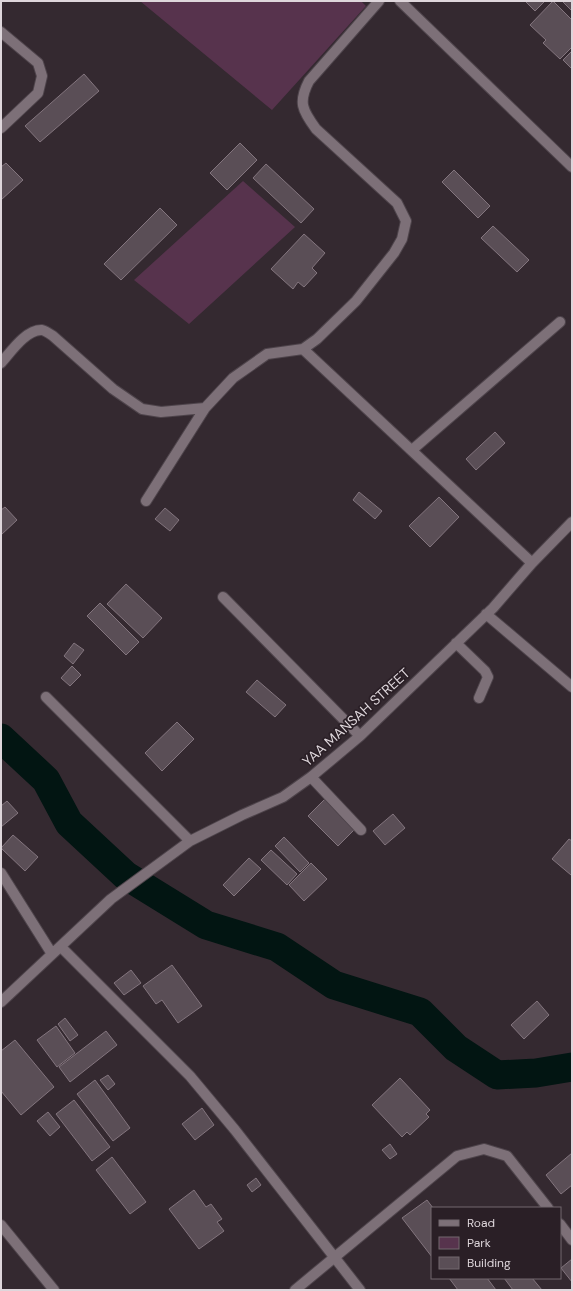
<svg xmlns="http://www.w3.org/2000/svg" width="573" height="1291" font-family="'DM Sans',sans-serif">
  <rect width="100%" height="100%" fill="#342930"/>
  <path fill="#57334d" d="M 140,1 L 361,1 L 366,6 L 272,110 Z
    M 243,181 L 295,227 L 189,324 L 134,280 Z"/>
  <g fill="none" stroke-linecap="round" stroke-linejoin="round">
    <path stroke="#021512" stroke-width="29" d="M 1,738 L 46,780 L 69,823 L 125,875 L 206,925 L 277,947 L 334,985 L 420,1012 L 456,1048 L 497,1075 L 536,1073 L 572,1067"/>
  </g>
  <path fill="#5a4e56" stroke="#83757e" d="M 525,1 L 545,1 L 535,11 Z
    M 553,1 L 572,20 L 572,47 L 560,59 L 543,43 L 546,40 L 530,25 Z
    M 562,1 L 572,1 L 572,11 Z
    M 572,51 L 572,69 L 563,60 Z
    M 84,74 L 99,91 L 40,142 L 25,126 Z
    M 240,143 L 257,160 L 227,190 L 210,173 Z
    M 6,163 L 23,180 L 1,200 L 1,167 Z
    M 266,164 L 314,209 L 301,223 L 253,178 Z
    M 454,170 L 490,206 L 478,218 L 442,182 Z
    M 160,208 L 177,225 L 121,280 L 104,264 Z
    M 493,226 L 529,260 L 517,272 L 481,238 Z
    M 304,234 L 325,253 L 312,268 L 317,273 L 304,287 L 298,282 L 293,289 L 271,269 Z
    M 495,432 L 505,443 L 476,470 L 466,459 Z
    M 359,492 L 382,511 L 375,519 L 353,500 Z
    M 439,497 L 459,517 L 430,547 L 409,526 Z
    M 5,507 L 17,520 L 1,535 L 1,510 Z
    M 165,508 L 179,520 L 170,531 L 155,519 Z
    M 126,584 L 162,618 L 143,638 L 107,604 Z
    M 100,603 L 139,642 L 126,655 L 87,616 Z
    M 74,643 L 84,650 L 73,664 L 64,656 Z
    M 72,666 L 81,675 L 70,686 L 61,678 Z
    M 257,680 L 286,705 L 275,717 L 246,692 Z
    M 177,722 L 194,739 L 162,771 L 145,753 Z
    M 325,799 L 355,829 L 338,846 L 308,816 Z
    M 7,801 L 18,813 L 1,827 L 1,806 Z
    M 393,814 L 405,828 L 385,845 L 373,831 Z
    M 13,835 L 38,857 L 25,871 L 1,848 Z
    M 284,837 L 309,863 L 300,872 L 275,846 Z
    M 569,839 L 572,841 L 572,874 L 571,875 L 552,859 Z
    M 271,850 L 297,874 L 287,885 L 261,860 Z
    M 249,858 L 261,869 L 234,896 L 223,885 Z
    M 311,863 L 327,879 L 304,901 L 289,885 Z
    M 172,965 L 202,1006 L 178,1023 L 162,1000 L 156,1004 L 143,986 Z
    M 131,970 L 141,983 L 124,995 L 114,983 Z
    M 537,1001 L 549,1015 L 524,1039 L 511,1025 Z
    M 65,1018 L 78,1035 L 70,1041 L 58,1024 Z
    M 56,1026 L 75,1053 L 57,1067 L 37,1040 Z
    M 106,1031 L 117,1045 L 70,1082 L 59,1067 Z
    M 15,1040 L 54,1087 L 21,1115 L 1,1091 L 1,1051 Z
    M 108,1075 L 115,1084 L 108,1090 L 100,1080 Z
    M 400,1078 L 430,1110 L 426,1114 L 429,1117 L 410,1135 L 407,1132 L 402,1137 L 372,1105 Z
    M 95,1080 L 130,1128 L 113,1141 L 77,1094 Z
    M 74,1100 L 110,1147 L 92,1161 L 56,1114 Z
    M 202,1108 L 214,1125 L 195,1140 L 182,1124 Z
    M 48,1112 L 60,1127 L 50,1136 L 37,1121 Z
    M 390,1144 L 397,1154 L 390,1159 L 382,1150 Z
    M 572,1153 L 572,1185 L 561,1194 L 546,1175 Z
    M 112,1157 L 146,1202 L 130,1214 L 96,1170 Z
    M 256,1178 L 261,1185 L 252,1192 L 247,1185 Z
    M 194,1190 L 206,1207 L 211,1204 L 222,1219 L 217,1222 L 224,1231 L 199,1249 L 169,1209 Z
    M 427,1200 L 433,1208 L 432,1208 L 432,1257 L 402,1218 Z
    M 572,1259 L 572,1282 L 561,1268 Z
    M 449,1278 L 487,1278 L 496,1290 L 458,1290 Z
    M 504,1278 L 532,1278 L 542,1290 L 513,1290 Z"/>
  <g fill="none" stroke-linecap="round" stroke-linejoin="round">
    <defs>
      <path id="minor" d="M 400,1 L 572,167
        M 1,32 L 38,63 L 42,76 L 38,93 L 1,128
        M 303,349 L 532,563
        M 1,363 C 10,353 26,329 42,330 C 46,331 50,334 53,336 L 113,389 L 142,409 L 161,412 L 205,408
        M 412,450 L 560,322
        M 146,501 L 205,408 L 233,378 L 267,354 L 303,349 L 317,339 L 356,301 L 394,253 L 402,239 L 406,221 L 397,203 L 316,129 C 302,110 298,102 309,81 L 379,1
        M 223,597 L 360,736
        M 486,614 L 572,687
        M 456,643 L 485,671 L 488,677 L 479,698
        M 46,697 L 190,841
        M 311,777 L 361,830
        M 1,873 L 52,954
        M 61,947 L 190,1076 L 235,1130 L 360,1290
        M 1,1002 L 111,899 L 190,841 L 242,815 L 283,797 L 311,777 L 360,736 L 493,608 L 532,563 L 572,522
        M 560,1224 L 572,1240
        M 1,1225 L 54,1290
        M 295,1290 L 457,1156 L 484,1149 L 507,1156 L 548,1208"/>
    </defs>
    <use href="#minor" stroke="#4e444b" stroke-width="12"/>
    <use href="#minor" stroke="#7d7078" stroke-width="10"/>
  </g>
  <g text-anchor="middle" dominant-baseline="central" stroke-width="3.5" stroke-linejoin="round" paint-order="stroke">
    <g font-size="14" fill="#ded6db" stroke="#2a1f26">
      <text transform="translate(356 717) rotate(-42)">YAA MANSAH STREET</text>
    </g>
  </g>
  <rect width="573" height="1291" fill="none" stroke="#ded6db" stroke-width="4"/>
  <rect x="431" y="1207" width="130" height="72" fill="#2a1f26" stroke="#72686e"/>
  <rect x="439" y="1220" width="20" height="6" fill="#7d7078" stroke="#72686e"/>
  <text x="467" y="1227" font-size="12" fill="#ded6db">Road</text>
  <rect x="439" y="1237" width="20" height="12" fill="#57334d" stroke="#72686e"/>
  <text x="467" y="1247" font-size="12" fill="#ded6db">Park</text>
  <rect x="439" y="1257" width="20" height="12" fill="#5a4e56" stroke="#72686e"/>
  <text x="467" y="1267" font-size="12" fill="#ded6db">Building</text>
</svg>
